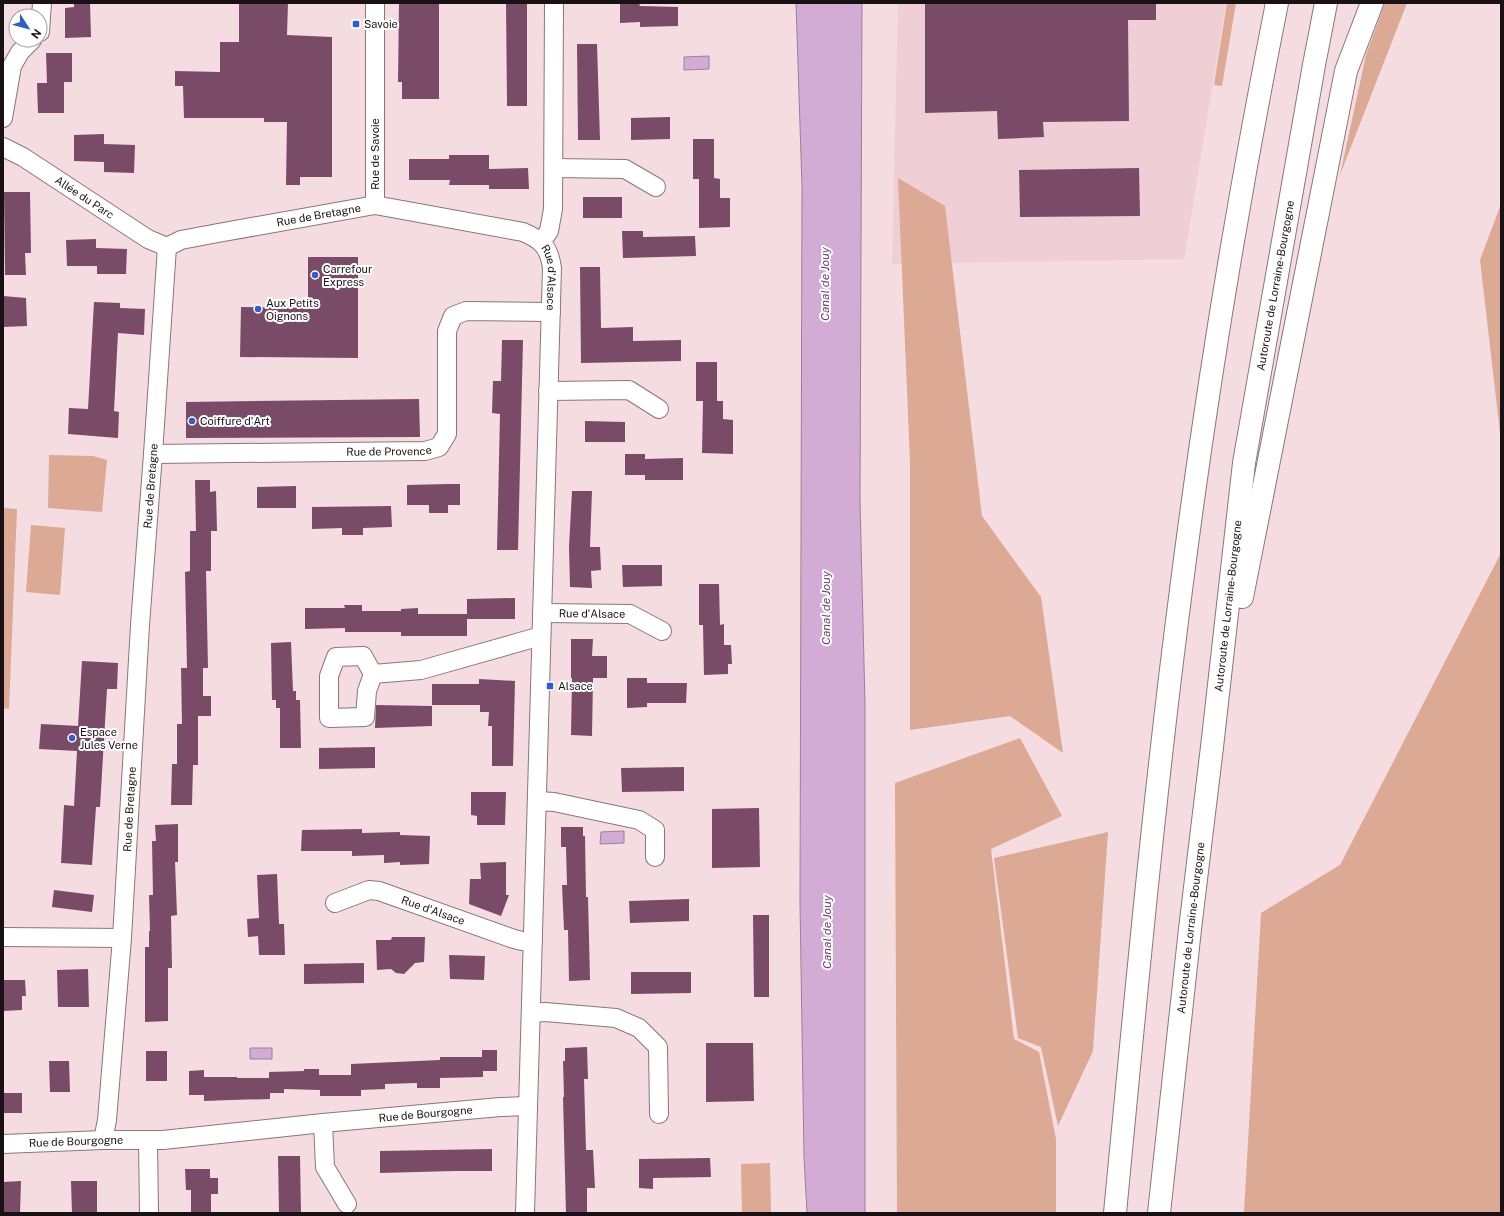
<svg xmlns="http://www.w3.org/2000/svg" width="1504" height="1216" font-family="'Public Sans',sans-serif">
  <rect width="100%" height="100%" fill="#f5dce1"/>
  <path fill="#f0ced5" d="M 898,3 L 1226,3 L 1184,259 L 892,264 Z"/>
  <path fill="#dba994" d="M 1227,3 L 1236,3 L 1222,86 L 1214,85 Z
    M 1385,3 L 1407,3 L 1340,175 L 1366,55 Z
    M 898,178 L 945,206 L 982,516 L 1041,597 L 1063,753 L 1010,716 L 910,730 L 910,462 Z
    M 1501,204 L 1501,441 L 1480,260 Z
    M 49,455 L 93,456 L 107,460 L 102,512 L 48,508 Z
    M 3,508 L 17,509 L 9,709 L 3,708 Z
    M 31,525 L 65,528 L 60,595 L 26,592 Z
    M 1501,553 L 1501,1213 L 1244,1213 L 1261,913 L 1340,865 Z
    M 1020,738 L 1062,816 L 991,849 L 1014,1039 L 1039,1052 L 1056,1139 L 1056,1213 L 897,1213 L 895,783 Z
    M 1108,832 L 1093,1051 L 1058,1126 L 1041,1047 L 1018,1038 L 994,858 Z
    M 770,1163 L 771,1213 L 742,1213 L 741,1164 Z"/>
  <path fill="#d3acd6" stroke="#9b7e9c" d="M 796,3 L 862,3 L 860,500 L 865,704 L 865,1213 L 807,1213 L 804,1157 L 800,903 L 802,186 Z
    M 709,56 L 709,69 L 684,70 L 684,57 Z
    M 624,831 L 624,843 L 600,844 L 601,832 Z
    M 250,1048 L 272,1048 L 272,1059 L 250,1059 Z"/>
  <path fill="#794b66" d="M 74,3 L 90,3 L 91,37 L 65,38 L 65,8 L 74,7 Z
    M 239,3 L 288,3 L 287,35 L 332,37 L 332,177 L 300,177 L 300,185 L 286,185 L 287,122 L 264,122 L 264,118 L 184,118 L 183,86 L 175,86 L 175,71 L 220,72 L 220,42 L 239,42 Z
    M 399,3 L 439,3 L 439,99 L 402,99 L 402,82 L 398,82 Z
    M 506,3 L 527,3 L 527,106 L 507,106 Z
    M 620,3 L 639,3 L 640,6 L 678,7 L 678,26 L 640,27 L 640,22 L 620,23 Z
    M 925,3 L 1156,3 L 1156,20 L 1128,20 L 1129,121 L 1043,122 L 1044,137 L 998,139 L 997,111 L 925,113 Z
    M 577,44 L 597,44 L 600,140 L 578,140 Z
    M 46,53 L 72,53 L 72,82 L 64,82 L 64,113 L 38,113 L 37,83 L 47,83 Z
    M 670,117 L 670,139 L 631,140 L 631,118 Z
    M 104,134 L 104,144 L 135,145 L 134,173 L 104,172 L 104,162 L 74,161 L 74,135 Z
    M 693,139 L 714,139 L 714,178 L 720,179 L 720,198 L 730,198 L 730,227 L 699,228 L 699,179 L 693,179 Z
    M 449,155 L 489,155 L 489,169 L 528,168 L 529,189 L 489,189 L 489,185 L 449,185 L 450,180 L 409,180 L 409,159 L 449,159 Z
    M 1139,168 L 1140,216 L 1020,217 L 1019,170 Z
    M 4,192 L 30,192 L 31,253 L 25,253 L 26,275 L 5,275 Z
    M 583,197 L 622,197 L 622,218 L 583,218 Z
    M 622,231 L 643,231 L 643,237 L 695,236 L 696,256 L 623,258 Z
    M 96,239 L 96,248 L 127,249 L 126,274 L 97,274 L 97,266 L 67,266 L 66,240 Z
    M 308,257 L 358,257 L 358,358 L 240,357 L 241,307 L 308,308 Z
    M 580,267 L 600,267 L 601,328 L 633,327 L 633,341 L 681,340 L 681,361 L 581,363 Z
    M 3,296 L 26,298 L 27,326 L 3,327 Z
    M 94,302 L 120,303 L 120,308 L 145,309 L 144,335 L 118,333 L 114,411 L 119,412 L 118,438 L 68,434 L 69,408 L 88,409 Z
    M 502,340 L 523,340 L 518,550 L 497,550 L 500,414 L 492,413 L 493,381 L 501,381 Z
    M 696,362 L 717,362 L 717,401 L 723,401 L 723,419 L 733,420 L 733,454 L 702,453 L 703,401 L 696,401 Z
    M 419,399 L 420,437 L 186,438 L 186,402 Z
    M 585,421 L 625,422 L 625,442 L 585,442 Z
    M 625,454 L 645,454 L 645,459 L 683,458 L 683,480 L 645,480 L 645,475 L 625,475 Z
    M 195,480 L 210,480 L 210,492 L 216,491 L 217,531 L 211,531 L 211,571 L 206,571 L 208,668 L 203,668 L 203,696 L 211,696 L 211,716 L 198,716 L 198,765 L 193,765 L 192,805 L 171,805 L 172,764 L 177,764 L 177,724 L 182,724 L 181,668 L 187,668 L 185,572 L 190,571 L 190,531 L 196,531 Z
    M 448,484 L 460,484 L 460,505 L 448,505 L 448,513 L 429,513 L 429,505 L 407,505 L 407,485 Z
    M 296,486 L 296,508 L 257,508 L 257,487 Z
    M 572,491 L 592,491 L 590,547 L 600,547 L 601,570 L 591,571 L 592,588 L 570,587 L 569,547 Z
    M 391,506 L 392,527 L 363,528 L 363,535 L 342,535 L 342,528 L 312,529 L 312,507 Z
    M 622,565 L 662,565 L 662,586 L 623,587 Z
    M 699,584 L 719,584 L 720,625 L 724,624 L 724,645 L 731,645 L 732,664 L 728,664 L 728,674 L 704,675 L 703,625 L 699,625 Z
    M 515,598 L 515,619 L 467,619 L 467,599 Z
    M 344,605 L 362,605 L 362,611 L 401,611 L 401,609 L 418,608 L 418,614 L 467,614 L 467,636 L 401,636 L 401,632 L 345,632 L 345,628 L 305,629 L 305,608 L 345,608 Z
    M 571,639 L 593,639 L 592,656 L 607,656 L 607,678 L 593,678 L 592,736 L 571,735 L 572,678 L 571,678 Z
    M 291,642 L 293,691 L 296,691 L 296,700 L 300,700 L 301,748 L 280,748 L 280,708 L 276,708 L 276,700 L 272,700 L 271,643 Z
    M 82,661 L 118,663 L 117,689 L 107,689 L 100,807 L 96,807 L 92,865 L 61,863 L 64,805 L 74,806 L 77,751 L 39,749 L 41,724 L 78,726 Z
    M 627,678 L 647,678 L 647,683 L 687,683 L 686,703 L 647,703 L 647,707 L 627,708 Z
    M 479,679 L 515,681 L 513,766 L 492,766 L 492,726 L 488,726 L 489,712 L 480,712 L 480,705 L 432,705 L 432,684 L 479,684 Z
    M 376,705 L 432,706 L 432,726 L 375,728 Z
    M 375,747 L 375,768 L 319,769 L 319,748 Z
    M 684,767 L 684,791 L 622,792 L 621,768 Z
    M 471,792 L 506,792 L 505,825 L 477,825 L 477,816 L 471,815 Z
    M 759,808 L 760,867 L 712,868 L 712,809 Z
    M 178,824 L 178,862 L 175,862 L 177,915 L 171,916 L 172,968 L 168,968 L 168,1021 L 145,1022 L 145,947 L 149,947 L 149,931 L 150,931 L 149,895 L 153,895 L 152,841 L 156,841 L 155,825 Z
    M 561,827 L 583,827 L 583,836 L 585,836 L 586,897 L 588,897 L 590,980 L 569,981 L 568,930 L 564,930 L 562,885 L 567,885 L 566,847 L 561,847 Z
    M 362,829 L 362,833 L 400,832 L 400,835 L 430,836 L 429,864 L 400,865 L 400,862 L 384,863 L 384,855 L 352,856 L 352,851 L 301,851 L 302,830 Z
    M 506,862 L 506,895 L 509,895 L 501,916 L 469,904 L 470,879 L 481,879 L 480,863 Z
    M 277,874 L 279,924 L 284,924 L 285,955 L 259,955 L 258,936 L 248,937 L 247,919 L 259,918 L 257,875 Z
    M 54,890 L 94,895 L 92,912 L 52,907 Z
    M 689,899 L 689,921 L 630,923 L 629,901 Z
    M 753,915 L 769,915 L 769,997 L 754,997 Z
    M 392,937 L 425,937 L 424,962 L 415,963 L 404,974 L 396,973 L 391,969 L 377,970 L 376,940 L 391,940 Z
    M 449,955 L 485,956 L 484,980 L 450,979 Z
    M 364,963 L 364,983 L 304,984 L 304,964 Z
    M 88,969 L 89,1007 L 58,1007 L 57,970 Z
    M 631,972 L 691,972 L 691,993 L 631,994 Z
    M 3,980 L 25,980 L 26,996 L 22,996 L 22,1010 L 3,1011 Z
    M 706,1043 L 753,1043 L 754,1101 L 706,1102 Z
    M 587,1047 L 588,1079 L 584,1079 L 586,1150 L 593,1150 L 595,1188 L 587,1188 L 587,1213 L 566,1213 L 563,1097 L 564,1097 L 563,1061 L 565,1061 L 565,1048 Z
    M 482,1050 L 497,1050 L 497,1071 L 483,1071 L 483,1077 L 440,1078 L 440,1088 L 417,1088 L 417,1083 L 385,1084 L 385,1089 L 361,1090 L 361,1096 L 320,1096 L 320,1090 L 284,1089 L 284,1093 L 270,1093 L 270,1099 L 230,1100 L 204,1101 L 204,1095 L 189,1095 L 189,1071 L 204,1070 L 204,1077 L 237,1077 L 237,1078 L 269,1078 L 269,1072 L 304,1071 L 304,1069 L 319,1069 L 319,1075 L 351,1075 L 351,1064 L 440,1060 L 440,1057 L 482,1057 Z
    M 146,1051 L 167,1051 L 167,1081 L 146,1081 Z
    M 49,1061 L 69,1061 L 70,1092 L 50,1092 Z
    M 3,1093 L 22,1093 L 22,1113 L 3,1113 Z
    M 492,1149 L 492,1171 L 455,1171 L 380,1173 L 380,1151 Z
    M 278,1156 L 300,1156 L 301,1213 L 279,1213 Z
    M 710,1158 L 711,1177 L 653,1178 L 653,1189 L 639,1188 L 639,1159 Z
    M 185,1169 L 210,1169 L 210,1178 L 218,1178 L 218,1194 L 211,1194 L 211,1213 L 191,1213 L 191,1190 L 186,1190 Z
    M 21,1181 L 20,1213 L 3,1213 L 3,1182 Z
    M 71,1181 L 97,1181 L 97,1213 L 72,1213 Z"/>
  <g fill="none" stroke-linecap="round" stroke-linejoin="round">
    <defs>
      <g id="street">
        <path id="s1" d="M 375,3 L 375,205 L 523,232 C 542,240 549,247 552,268 L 525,1213"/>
        <path d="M 40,32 L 42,3"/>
        <path d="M 3,118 L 12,66 L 20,52 L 32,40"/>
        <path id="s2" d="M 3,147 L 23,157 L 148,239 L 167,247"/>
        <path d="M 554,168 L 625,169 L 656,187"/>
        <path d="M 541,242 L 549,231 L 553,209 L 554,3"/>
        <path d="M 548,391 L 629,390 L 659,409"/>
        <path id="s3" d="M 153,454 L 425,451 L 439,447 L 447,434 L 447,331 L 453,316 L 466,311 L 551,312"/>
        <path id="s4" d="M 542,613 L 630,614 L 662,631"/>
        <path d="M 363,656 L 373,674 L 367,691 L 365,717 L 329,718 L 329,676 L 336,657 Z"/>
        <path d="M 373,674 L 421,670 L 541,636"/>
        <path d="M 537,801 L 554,802 L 639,820 L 655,830 L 655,857"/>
        <path id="s5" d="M 335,903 L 369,890 L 379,891 L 514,939 L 522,941 L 533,941"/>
        <path d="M 3,937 L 122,938"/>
        <path d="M 531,1013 L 545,1012 L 616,1018 L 639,1028 L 658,1047 L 659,1114"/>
        <path d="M 323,1123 L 325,1167 L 347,1204"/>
        <path id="s6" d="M 103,1140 L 107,1120 L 122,938 L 140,625 L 153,454 L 167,247 L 181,240 L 218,233 L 375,205"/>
        <path d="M 148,1141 L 149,1213"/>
        <path id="s7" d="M 3,1144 L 103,1140 L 163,1140 L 323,1123 L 500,1107 L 528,1106"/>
      </g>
      <g id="highway">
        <path d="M 1242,597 L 1346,71 L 1372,3"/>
        <path d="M 1115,1213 C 1135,1005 1154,797 1181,590 C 1206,394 1238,198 1277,3"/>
        <path id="s8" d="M 1159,1213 L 1190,929 L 1212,747 L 1244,463 L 1314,65 L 1326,3"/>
      </g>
    </defs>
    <use href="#street" stroke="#8b7579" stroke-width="20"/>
    <use href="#highway" stroke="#8b7579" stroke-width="24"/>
    <use href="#street" stroke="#fff" stroke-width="18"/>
    <use href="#highway" stroke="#fff" stroke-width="22"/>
  </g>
  <g fill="#305dcc" stroke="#fff" stroke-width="1.5">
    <rect x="352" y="20" width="8" height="8" rx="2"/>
    <circle cx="315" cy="275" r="4"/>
    <circle cx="258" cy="309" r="4"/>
    <circle cx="192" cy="421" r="4"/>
    <rect x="546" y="682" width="8" height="8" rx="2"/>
    <circle cx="72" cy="738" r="4"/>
  </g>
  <g text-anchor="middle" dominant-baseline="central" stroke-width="4" stroke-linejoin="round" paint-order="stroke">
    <g font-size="11" fill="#191113" stroke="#fff" text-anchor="start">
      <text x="364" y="24">Savoie</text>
      <text x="323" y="269">Carrefour<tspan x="323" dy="13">Express</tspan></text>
      <text x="266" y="303">Aux Petits<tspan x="266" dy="13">Oignons</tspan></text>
      <text x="200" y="421">Coiffure d'Art</text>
      <text x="558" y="686">Alsace</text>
      <text x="80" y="732">Espace<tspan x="80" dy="13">Jules Verne</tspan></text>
    </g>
    <g font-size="11" fill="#191113" stroke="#fff">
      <text transform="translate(375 154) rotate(-90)">Rue de Savoie</text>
      <text stroke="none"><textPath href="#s2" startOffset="96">Allée du Parc</textPath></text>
      <text stroke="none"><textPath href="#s6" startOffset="1051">Rue de Bretagne</textPath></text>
      <text stroke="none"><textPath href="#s1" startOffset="411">Rue d'Alsace</textPath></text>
      <text stroke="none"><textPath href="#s8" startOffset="935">Autoroute de Lorraine-Bourgogne</textPath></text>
      <text stroke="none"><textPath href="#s3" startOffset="236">Rue de Provence</textPath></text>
      <text stroke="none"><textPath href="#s6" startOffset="656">Rue de Bretagne</textPath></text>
      <text stroke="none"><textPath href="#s8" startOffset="611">Autoroute de Lorraine-Bourgogne</textPath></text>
      <text stroke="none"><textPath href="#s4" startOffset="50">Rue d'Alsace</textPath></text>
      <text stroke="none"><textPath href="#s6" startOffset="332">Rue de Bretagne</textPath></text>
      <text stroke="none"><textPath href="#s5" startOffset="104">Rue d'Alsace</textPath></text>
      <text stroke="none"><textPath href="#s8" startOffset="287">Autoroute de Lorraine-Bourgogne</textPath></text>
      <text stroke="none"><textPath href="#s7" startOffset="424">Rue de Bourgogne</textPath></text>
      <text stroke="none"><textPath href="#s7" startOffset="73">Rue de Bourgogne</textPath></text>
    </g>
    <g font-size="12" font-style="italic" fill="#6c3b70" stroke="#fff">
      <text transform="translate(825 284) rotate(-90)">Canal de Jouy</text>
      <text transform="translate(826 608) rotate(-90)">Canal de Jouy</text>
      <text transform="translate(827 932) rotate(-90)">Canal de Jouy</text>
    </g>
  </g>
  <rect width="1504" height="1216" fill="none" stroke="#191113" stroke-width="8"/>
  <g transform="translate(28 28) rotate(126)"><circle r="19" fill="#ffffff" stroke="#a3a0a1"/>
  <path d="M0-3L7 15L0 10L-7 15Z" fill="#305dcc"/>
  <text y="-6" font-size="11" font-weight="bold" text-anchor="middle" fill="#191113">N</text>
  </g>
</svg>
